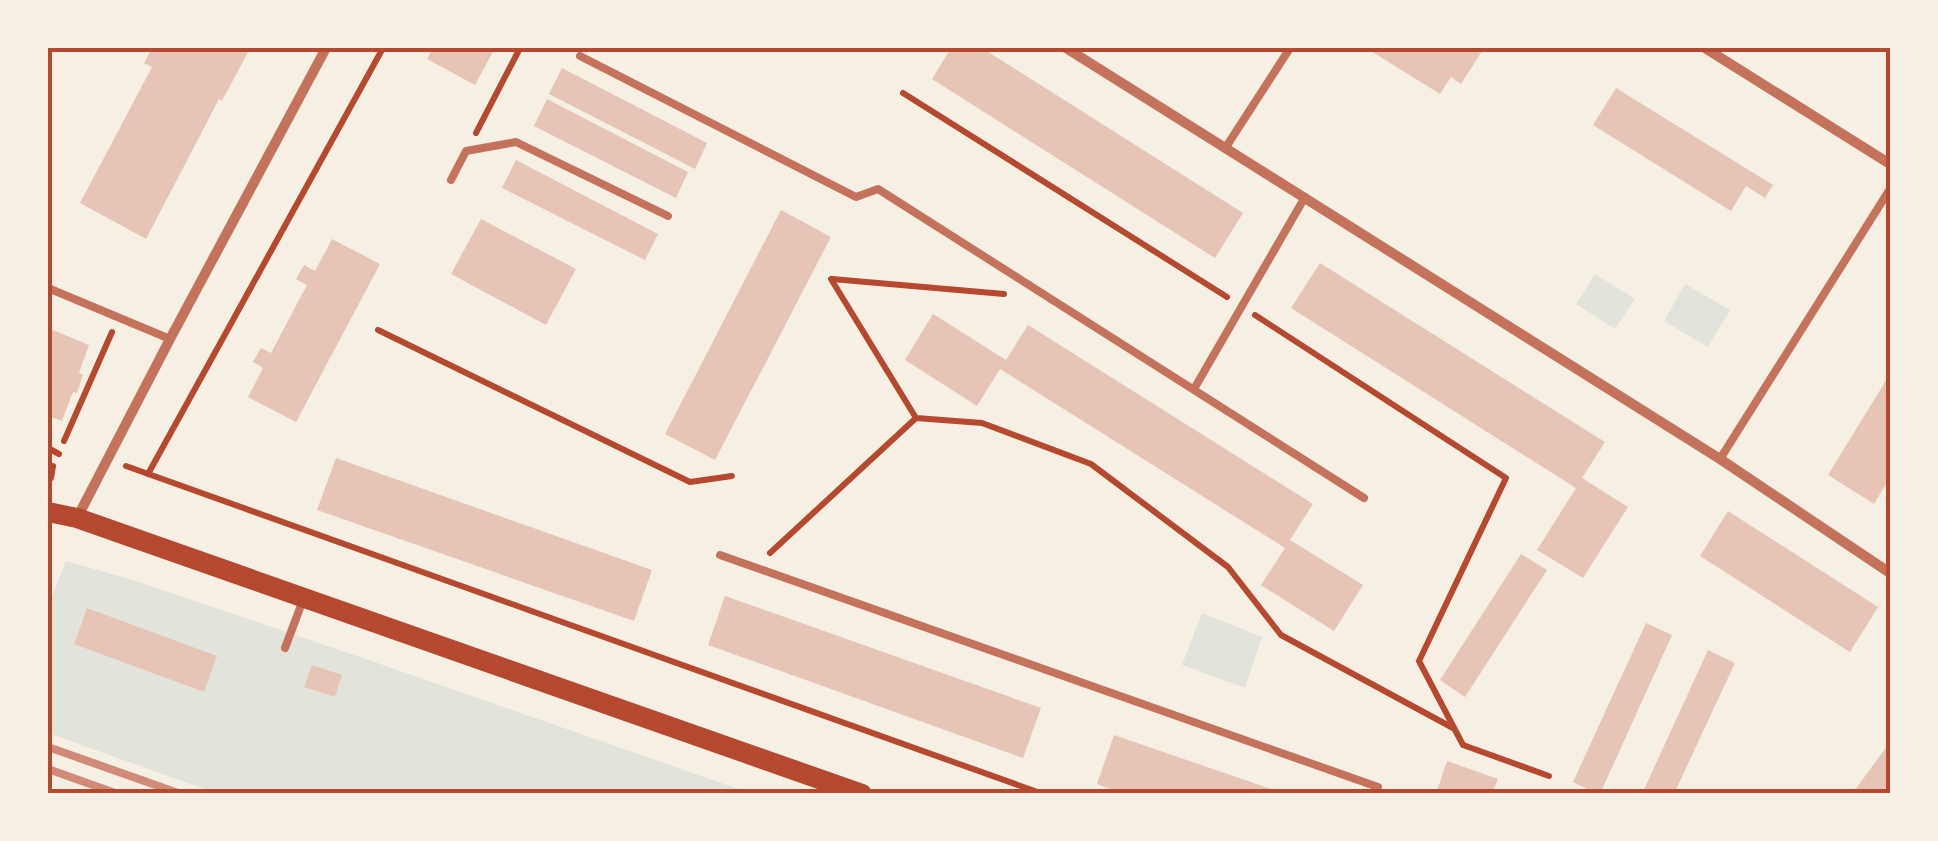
<svg xmlns="http://www.w3.org/2000/svg" width="1938" height="841" font-family="'Open Sans',sans-serif">
  <rect width="100%" height="100%" fill="#f6efe4"/>
  <path fill="#e2e4dc" d="M 1595,274 L 1635,299 L 1615,329 L 1576,304 Z
    M 1685,284 L 1730,310 L 1708,347 L 1664,321 Z
    M 66,561 L 133,580 L 360,657 L 750,793 L 215,793 L 48,733 L 48,606 Z
    M 1202,613 L 1262,637 L 1245,688 L 1182,665 Z"/>
  <path fill="#e6c5b7" d="M 152,48 L 247,48 L 245,50 L 248,52 L 222,101 L 219,99 L 146,239 L 80,203 L 152,67 L 144,63 Z
    M 433,48 L 495,48 L 475,85 L 427,59 Z
    M 951,48 L 982,48 L 1243,213 L 1215,258 L 932,79 Z
    M 1366,48 L 1484,48 L 1461,84 L 1451,77 L 1440,94 Z
    M 562,68 L 707,143 L 695,169 L 549,94 Z
    M 1616,88 L 1773,185 L 1765,198 L 1746,186 L 1731,211 L 1593,125 Z
    M 547,99 L 688,172 L 676,198 L 534,126 Z
    M 516,160 L 658,234 L 645,260 L 502,188 Z
    M 781,210 L 831,237 L 715,460 L 665,434 Z
    M 481,219 L 576,269 L 546,325 L 451,274 Z
    M 332,239 L 380,264 L 296,422 L 248,397 L 263,368 L 253,362 L 261,348 L 271,353 L 307,285 L 296,279 L 304,265 L 315,271 Z
    M 1320,263 L 1605,442 L 1582,478 L 1628,507 L 1583,578 L 1537,550 L 1576,488 L 1291,308 Z
    M 933,314 L 1006,360 L 1028,325 L 1313,504 L 1290,540 L 1363,585 L 1334,631 L 1261,585 L 1285,548 L 1000,369 L 977,406 L 905,360 Z
    M 48,328 L 89,345 L 79,373 L 83,375 L 77,393 L 73,392 L 62,421 L 48,416 Z
    M 1890,374 L 1890,477 L 1874,504 L 1828,475 Z
    M 336,458 L 652,570 L 634,621 L 317,510 Z
    M 1728,511 L 1878,607 L 1850,652 L 1700,556 Z
    M 1521,554 L 1547,570 L 1465,697 L 1440,680 Z
    M 725,596 L 1041,708 L 1023,758 L 708,645 Z
    M 87,608 L 217,656 L 204,692 L 74,644 Z
    M 1646,623 L 1672,635 L 1600,794 L 1598,794 L 1573,782 Z
    M 1708,650 L 1735,663 L 1679,783 L 1674,794 L 1642,794 Z
    M 312,665 L 342,675 L 335,697 L 304,687 Z
    M 1114,735 L 1271,789 L 1282,794 L 1124,794 L 1097,784 Z
    M 1890,742 L 1890,794 L 1852,794 Z
    M 1447,761 L 1498,779 L 1492,794 L 1436,794 Z"/>
  <g fill="none" stroke-linecap="round" stroke-linejoin="round">
    <path stroke="#b5482f" stroke-width="6" d="M 903,93 L 1227,297
      M 476,133 L 520,48
      M 831,279 L 916,418 L 982,423 L 1091,464 L 1228,567 L 1281,635 L 1453,728
      M 832,279 L 1004,294
      M 1255,315 L 1506,478 L 1419,661 L 1463,745 L 1549,776
      M 378,330 L 690,482 L 732,476
      M 64,441 L 112,332
      M 48,448 L 59,454
      M 126,466 L 1043,794
      M 148,474 L 383,48
      M 51,478 L 53,466
      M 770,553 L 916,418"/>
    <path stroke="#c5725c" stroke-width="8" d="M 580,56 L 856,197 L 878,189 L 1364,498
      M 1226,147 L 1290,48
      M 451,180 L 466,151 L 516,142 L 668,216
      M 48,288 L 170,339
      M 1194,389 L 1305,197
      M 1720,459 L 1890,189
      M 720,555 L 1378,787
      M 285,648 L 303,600"/>
    <path stroke="#c5725c" stroke-width="10" d="M 1066,48 L 1720,459 L 1890,573
      M 1705,48 L 1890,164
      M 77,518 L 170,339 L 326,48"/>
    <path stroke="#b5482f" stroke-width="20" d="M 48,512 L 77,518 L 862,794"/>
    <path stroke="#cf8b77" stroke-width="8" d="M 48,747 L 181,794
      M 48,769 L 118,794"/>
  </g>
  <rect width="1938" height="841" fill="none" stroke="#f6efe4" stroke-width="100"/>
  <rect x="50" y="50" width="1838" height="741" fill="none" stroke="#b5482f" stroke-width="4"/>
</svg>
